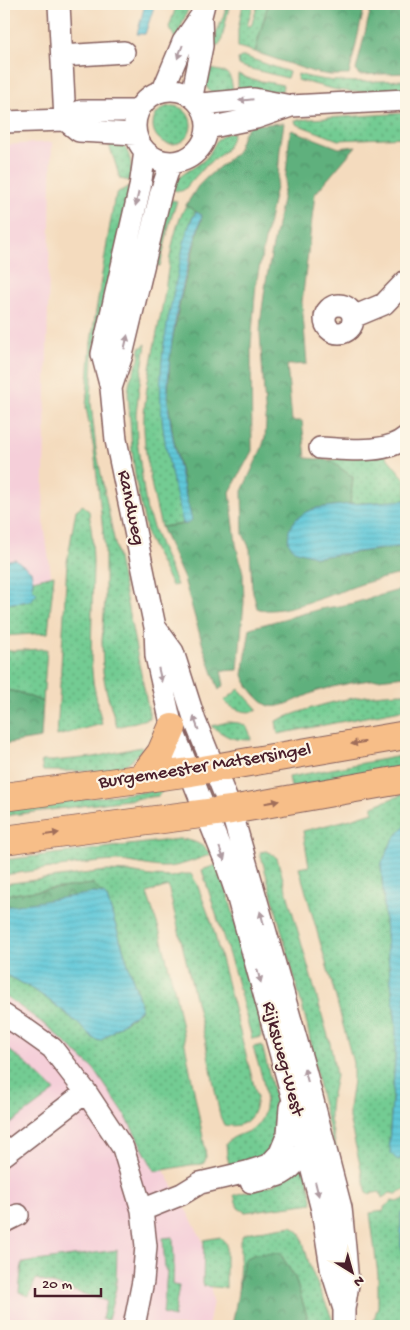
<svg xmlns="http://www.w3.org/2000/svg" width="410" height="1330" font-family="'Gochi Hand',sans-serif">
  <defs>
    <pattern id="grass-dots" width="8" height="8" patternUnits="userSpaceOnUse" patternTransform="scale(1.25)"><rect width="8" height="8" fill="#73cc93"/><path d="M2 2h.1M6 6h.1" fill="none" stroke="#60a578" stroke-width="1.8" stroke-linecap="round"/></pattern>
    <pattern id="forest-crowns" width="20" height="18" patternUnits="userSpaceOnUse" patternTransform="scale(1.25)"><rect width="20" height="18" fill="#5eb07d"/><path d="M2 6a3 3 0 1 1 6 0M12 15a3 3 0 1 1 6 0" fill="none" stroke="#508f67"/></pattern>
    <pattern id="water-rules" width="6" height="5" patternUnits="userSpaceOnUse" patternTransform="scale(1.25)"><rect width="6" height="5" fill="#5ec8d9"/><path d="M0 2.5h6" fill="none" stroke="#53abba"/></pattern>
  </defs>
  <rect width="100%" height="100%" fill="#fcf5e5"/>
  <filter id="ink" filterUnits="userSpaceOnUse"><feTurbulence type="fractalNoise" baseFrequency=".02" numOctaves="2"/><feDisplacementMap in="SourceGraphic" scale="10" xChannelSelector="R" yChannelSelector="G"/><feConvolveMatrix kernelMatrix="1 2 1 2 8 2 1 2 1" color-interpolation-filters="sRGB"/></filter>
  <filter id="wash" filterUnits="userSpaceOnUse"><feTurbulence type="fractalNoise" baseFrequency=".0096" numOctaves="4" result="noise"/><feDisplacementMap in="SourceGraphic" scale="20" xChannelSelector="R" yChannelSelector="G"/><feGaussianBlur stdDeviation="1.12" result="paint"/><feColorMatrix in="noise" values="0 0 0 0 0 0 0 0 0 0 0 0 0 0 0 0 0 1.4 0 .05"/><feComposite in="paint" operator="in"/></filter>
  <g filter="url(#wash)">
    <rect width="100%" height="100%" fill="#f4dbbe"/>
    <path fill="#f5cfd9" d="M 52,142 L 43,517 L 53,589 L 4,584 L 4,145 Z
      M 4,992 L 93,1057 L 133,1119 L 172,1184 L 202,1239 L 213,1301 L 208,1326 L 4,1326 Z"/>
    <path fill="url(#grass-dots)" stroke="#5e765f" d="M 177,4 L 190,4 L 176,40 L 169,27 Z
      M 243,4 L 254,4 L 247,25 L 251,26 L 258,4 L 268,4 L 255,52 L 238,47 L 238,29 Z
      M 227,7 L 229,7 L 221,43 L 211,49 L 210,49 Z
      M 241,57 L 246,57 L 289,72 L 287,78 L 243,67 L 239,65 L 238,59 Z
      M 206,68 C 227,73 231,69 233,93 C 208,95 204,94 206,68 Z
      M 238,74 L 250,79 L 283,85 L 282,91 L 238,91 Z
      M 298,74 C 333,85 370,81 406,80 L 406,89 L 353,92 L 337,90 L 297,80 Z
      M153 125a19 19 0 1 1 38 0a19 19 0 1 1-38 0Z
      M 406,113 L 406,137 L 338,140 L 296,124 L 295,120 Z
      M 233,132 C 228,155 221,152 206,166 C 199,173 192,180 186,188 C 181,193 177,191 171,189 C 179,172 194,170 206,158 C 212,152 214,141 222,136 C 225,134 230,133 233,132 Z
      M 107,140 C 110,140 113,140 115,141 C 131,146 133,167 130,181 L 120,179 L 114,159 Z
      M 128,187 L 131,189 L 93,356 L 91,403 L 96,449 L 150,718 L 117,727 L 106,690 L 103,672 L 102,641 L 105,600 L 105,549 L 94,450 L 86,407 L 91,342 L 114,200 L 118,192 Z
      M 167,199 L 177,201 L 170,222 L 160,266 L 151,265 Z
      M 186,205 L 196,212 L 191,220 L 162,363 L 161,404 L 164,432 L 183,524 L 161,527 C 153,493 142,448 144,414 C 147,374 157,336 164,297 C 169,266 171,233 186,205 Z
      M 146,344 L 139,389 L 136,414 L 137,439 L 143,485 L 147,511 L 160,545 L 177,585 L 172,586 L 148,538 L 136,482 L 132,450 L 128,392 L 130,380 L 139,360 L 140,348 Z
      M 385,455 L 406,480 L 406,500 L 350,504 L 353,477 L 329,460 Z
      M 83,505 L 89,511 L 92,536 L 93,562 L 91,659 L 93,682 L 102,724 L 57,736 L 67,562 L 76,510 Z
      M 54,575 L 48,633 L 4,636 L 4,604 L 31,601 L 33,580 Z
      M 42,649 L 47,649 L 43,702 L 18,692 L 4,690 L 4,651 Z
      M 239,689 L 258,710 C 247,715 232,709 224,701 Z
      M 406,693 L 406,709 L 278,734 L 276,721 C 320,703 359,694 406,693 Z
      M 228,722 C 242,723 249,723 251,740 C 231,740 227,737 211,726 Z
      M 141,747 L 142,749 C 124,772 109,771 82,771 C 69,771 56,771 43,771 L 41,761 L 53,761 L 94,757 Z
      M 406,755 L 406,766 L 291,787 L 289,777 Z
      M 159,790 L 162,791 L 162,792 L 158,796 L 4,816 L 4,808 Z
      M 406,793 L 406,825 L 401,830 L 392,841 L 381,865 L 387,948 L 396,1025 L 395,1058 L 389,1144 L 401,1157 L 406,1154 L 406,1190 L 400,1191 L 397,1194 L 390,1193 L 382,1198 L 380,1192 L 367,1194 L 349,1118 L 349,1108 L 353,1080 L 353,1063 L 336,998 L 299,868 L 309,866 L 303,831 L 351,819 L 373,812 L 373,806 Z
      M 179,839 C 192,840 201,843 210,853 L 210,855 C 193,860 179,868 161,867 C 146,866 131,861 115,861 C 78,863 41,870 4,875 L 4,860 Z
      M 266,851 L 270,853 L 277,858 L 330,1043 L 333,1058 L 336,1076 L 331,1099 L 330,1110 L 330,1119 L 346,1193 L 321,1097 L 307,1024 L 260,852 Z
      M 219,864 L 259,1003 L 261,1037 L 252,1039 L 235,974 L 202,870 Z
      M 106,871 L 130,872 L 151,876 L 172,877 L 183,874 L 191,874 L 197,884 L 212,924 L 257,1097 C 255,1117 246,1129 224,1125 L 220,1116 L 205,1039 L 168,886 L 147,893 L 159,929 L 175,992 L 205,1148 L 206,1157 L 205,1161 L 203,1164 L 190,1165 L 158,1171 L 154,1170 L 125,1115 L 94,1069 L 48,1027 L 4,995 L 4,974 C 39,990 67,1012 94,1039 L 100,1041 L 140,1011 L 141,1005 L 107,898 L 93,884 L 4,895 L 4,884 Z
      M 262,1045 L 273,1090 L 282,1119 L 282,1130 L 267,1157 L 230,1169 L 227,1155 L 226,1144 C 233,1134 246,1135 256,1126 C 276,1107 259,1069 253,1047 Z
      M 4,1046 C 22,1060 39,1074 55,1091 L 4,1129 Z
      M 304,1163 L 313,1203 L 245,1212 L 238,1208 L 234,1195 L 273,1185 Z
      M 406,1198 L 406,1211 L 401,1213 L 401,1245 L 406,1277 L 406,1326 L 372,1326 L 378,1306 L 378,1275 L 370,1213 L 384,1211 L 384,1207 L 392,1201 L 398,1202 Z
      M 292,1226 L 301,1234 L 310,1267 L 331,1316 L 334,1326 L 303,1326 L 303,1323 L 307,1316 L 295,1278 L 280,1253 L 244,1259 L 238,1293 L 240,1260 L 240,1241 L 243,1235 L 251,1232 Z
      M 173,1237 L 174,1261 L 173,1285 L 179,1286 L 174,1317 L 163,1314 L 167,1271 L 165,1270 L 163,1238 Z
      M 220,1237 L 226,1243 L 226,1288 L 203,1286 L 204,1240 Z
      M 117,1250 L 116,1288 L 108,1320 L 102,1319 L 106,1301 L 36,1279 L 29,1296 L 19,1292 L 22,1263 Z"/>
    <path fill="url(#forest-crowns)" stroke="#546854" d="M 268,4 L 365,4 L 349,75 L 330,75 L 313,72 L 255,52 Z
      M 372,4 L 406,4 L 406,73 L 359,75 L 356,70 Z
      M 284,123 L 280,149 L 278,177 L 256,284 L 251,345 L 252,451 L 230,492 L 236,544 L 243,573 L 244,602 L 238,670 L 221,671 L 224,685 L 219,690 L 203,646 L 184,579 L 161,527 L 187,524 L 187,501 L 173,436 L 168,401 L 170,352 L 181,297 L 202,216 L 186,205 L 198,186 L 206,178 L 237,152 L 244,132 L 250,125 Z
      M 292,130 L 339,148 L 356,146 L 315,194 L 302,302 L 307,364 L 287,365 L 292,421 L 302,421 L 306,458 L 329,460 L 353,477 L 350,504 L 317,508 L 317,557 L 402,547 L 406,556 L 406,573 C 393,576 378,579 365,583 C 342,590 277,618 257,608 L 252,588 L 250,549 L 243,534 L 242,491 L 261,450 L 265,438 L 266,423 L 260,333 L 261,317 L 266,281 L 285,184 L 290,133 Z
      M 406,588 L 406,676 C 376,679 347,682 318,691 C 305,695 283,709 270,706 C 259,703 246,685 243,675 L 250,628 L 320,609 L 350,604 Z
      M 4,690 L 18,692 L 43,702 L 41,738 L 4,744 Z
      M 93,884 L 102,893 L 4,907 L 4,895 Z
      M 280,1253 L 295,1278 L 307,1316 L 303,1323 L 297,1324 L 296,1326 L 232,1326 L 244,1259 L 256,1254 Z"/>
    <path fill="url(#water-rules)" stroke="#547482" d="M 145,4 L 155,4 L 145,34 L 137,34 Z
      M 196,212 L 202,215 C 185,274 167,338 168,399 C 168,408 170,417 171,426 C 176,458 184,489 192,520 L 187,524 L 183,524 C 174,485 163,445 161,405 C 158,362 168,318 177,277 C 182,255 184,231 196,212 Z
      M 406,500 L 406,546 L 317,557 L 294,550 L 288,542 L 289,530 L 296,519 L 306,512 L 317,508 L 350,504 Z
      M 15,559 L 31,571 L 33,580 L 32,588 L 37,593 L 31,601 L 4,604 L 4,561 Z
      M 406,825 L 406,878 L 404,879 L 406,890 L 406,1154 L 401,1157 L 400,1160 L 396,1159 L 391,1153 L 389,1143 L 395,1058 L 396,1025 L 387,948 L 381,865 L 392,841 L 401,830 Z
      M 93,893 L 104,894 L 107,898 L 141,1005 L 140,1010 L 100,1041 L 94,1039 C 67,1012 39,990 4,974 L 4,907 Z
      M 406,1211 L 406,1277 L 401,1245 L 401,1212 Z"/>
  </g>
  <g filter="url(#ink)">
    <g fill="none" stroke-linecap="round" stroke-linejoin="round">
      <defs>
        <path id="minor" d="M 59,4 L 65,120
          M 62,56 L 124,52
          M135 126a36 36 0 1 1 72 0a36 36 0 1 1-72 0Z
          M 163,90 L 183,42 L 201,16
          M 192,96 L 202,46 L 201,16 L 204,4
          M 201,104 L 254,99 L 291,106 L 406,100
          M 65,120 L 79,131 L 136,134
          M 4,122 L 65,120 L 81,111 L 138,111
          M 208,128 L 256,118 L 291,106
          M 145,151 L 140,187 L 102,354 L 111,388 L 116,440 L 155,627 L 156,656 L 172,728 L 225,860 L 237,895 L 306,1147 L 322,1210 L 331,1268 L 344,1309
          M325 319a14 14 0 1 1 28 0a14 14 0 1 1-28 0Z
          M 353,317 L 384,304 L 406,281
          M 111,388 L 122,355 L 161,192 L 171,162
          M 320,448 C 346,449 386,455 406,437
          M 155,627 L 173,652 L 195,721 L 231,810 L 305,1070 L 341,1208 L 345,1248 L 348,1284 L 344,1309 L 344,1326
          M 4,1015 L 21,1026 L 52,1048 L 86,1092 L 123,1148 L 142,1210 L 182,1194 L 200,1183 L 247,1172 L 269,1165 L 280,1153 L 288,1134 L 290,1107
          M 4,1155 L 86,1092
          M 251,1182 C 261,1180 273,1178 282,1174 C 295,1167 303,1153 310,1140
          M 4,1222 L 18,1215
          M 134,1326 L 143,1281 L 146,1246 L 142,1210"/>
        <path id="major" d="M 141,779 L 161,753 L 172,728
          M 4,797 L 191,772 L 406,735
          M 4,840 L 231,810 L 406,779"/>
      </defs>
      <use href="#minor" stroke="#86615e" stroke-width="24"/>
      <use href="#major" stroke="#86615e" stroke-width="30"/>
      <use href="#minor" stroke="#fff" stroke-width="21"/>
      <use href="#major" stroke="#f7be88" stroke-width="28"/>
    </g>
    <defs><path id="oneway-solid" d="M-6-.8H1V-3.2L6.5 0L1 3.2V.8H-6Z" transform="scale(1.25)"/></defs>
    <g fill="#ae9aa0">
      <use href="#oneway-solid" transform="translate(180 52) rotate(111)"/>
      <use href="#oneway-solid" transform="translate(246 100) rotate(174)"/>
      <use href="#oneway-solid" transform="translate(137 199) rotate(103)"/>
      <use href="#oneway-solid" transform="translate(126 342) rotate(-77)"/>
      <use href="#oneway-solid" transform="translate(160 675) rotate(77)"/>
      <use href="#oneway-solid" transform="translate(196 723) rotate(-110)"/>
      <use href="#oneway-solid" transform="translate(222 854) rotate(69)"/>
      <use href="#oneway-solid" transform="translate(262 918) rotate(-106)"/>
      <use href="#oneway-solid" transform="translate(259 976) rotate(74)"/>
      <use href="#oneway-solid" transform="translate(306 1075) rotate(-105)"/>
      <use href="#oneway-solid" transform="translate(317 1189) rotate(76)"/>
    </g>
    <g fill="#a06e5a">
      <use href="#oneway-solid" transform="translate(358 743) rotate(171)"/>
      <use href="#oneway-solid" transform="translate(272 802) rotate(-10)"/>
      <use href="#oneway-solid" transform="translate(52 834) rotate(-8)"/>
    </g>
  </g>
  <g text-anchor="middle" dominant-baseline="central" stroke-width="4.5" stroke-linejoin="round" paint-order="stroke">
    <g font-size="19" fill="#4a1f2b" stroke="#fcf5e5">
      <text transform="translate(130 508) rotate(78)">Randweg</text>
      <text transform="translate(205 767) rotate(-9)">Burgemeester Matsersingel</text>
      <text transform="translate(282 1059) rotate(75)">Rijksweg-West</text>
    </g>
  </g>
  <rect width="410" height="1330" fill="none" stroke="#fcf5e5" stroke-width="20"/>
  <g transform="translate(352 1272) rotate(143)" stroke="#fcf5e5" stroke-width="4" paint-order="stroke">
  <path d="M0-4L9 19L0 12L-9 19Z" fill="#4a1f2b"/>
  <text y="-8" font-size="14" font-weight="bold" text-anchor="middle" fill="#4a1f2b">N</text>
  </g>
  <path d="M35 1288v8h66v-8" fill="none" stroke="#4a1f2b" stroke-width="2.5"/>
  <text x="42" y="1288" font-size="15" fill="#4a1f2b" stroke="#fcf5e5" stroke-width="4" paint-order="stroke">20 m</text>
</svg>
